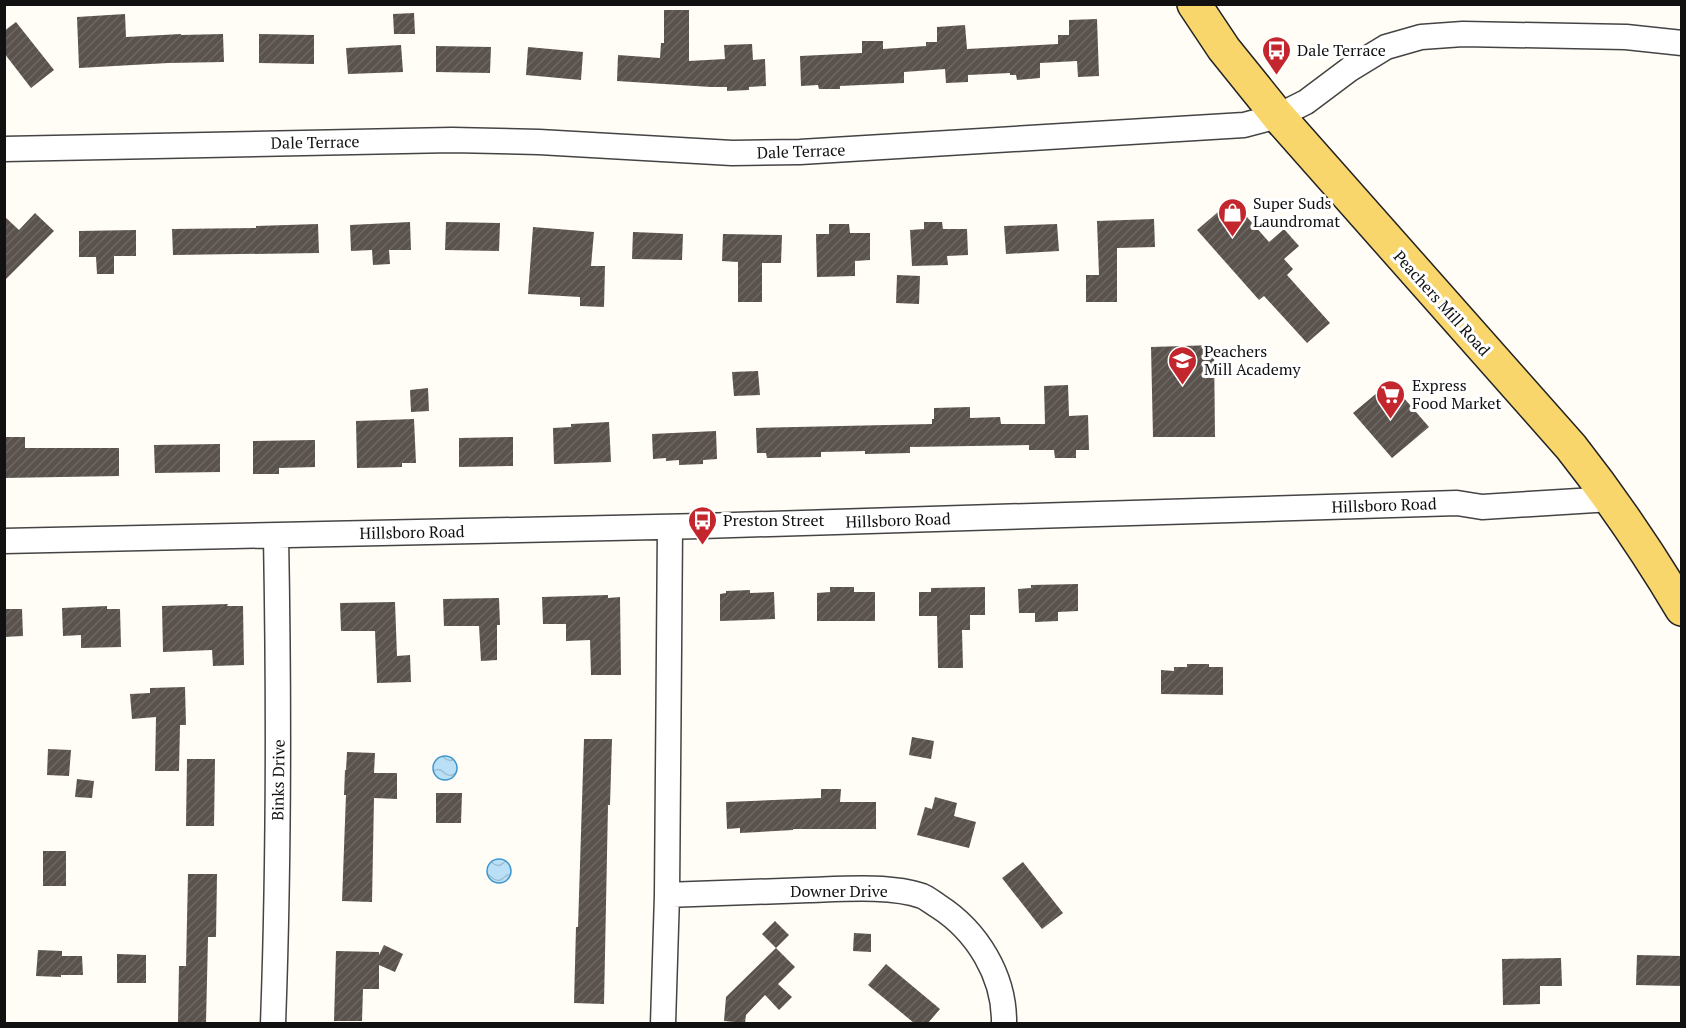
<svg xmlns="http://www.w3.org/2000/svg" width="1686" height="1028" font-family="'PT Serif',serif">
  <defs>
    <pattern id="water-waves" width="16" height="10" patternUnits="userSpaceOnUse" patternTransform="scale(1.5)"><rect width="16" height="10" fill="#b9e0f7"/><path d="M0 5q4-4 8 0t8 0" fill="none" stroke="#9ebfd3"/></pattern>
    <pattern id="building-hatch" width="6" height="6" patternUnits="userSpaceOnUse" patternTransform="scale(1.5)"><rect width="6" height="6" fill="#5a524d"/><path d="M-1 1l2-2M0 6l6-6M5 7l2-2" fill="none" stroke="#6d6662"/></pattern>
  </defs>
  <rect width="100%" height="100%" fill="#fffdf5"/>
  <path fill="url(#water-waves)" stroke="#3f96cf" stroke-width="1.5" d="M433 768a12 12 0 1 1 24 0a12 12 0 1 1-24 0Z
    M487 871a12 12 0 1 1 24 0a12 12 0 1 1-24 0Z"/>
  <path fill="url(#building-hatch)" d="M 664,10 L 689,10 L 689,61 L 725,59 L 724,45 L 752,44 L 753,60 L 765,59 L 766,86 L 749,87 L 749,90 L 727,91 L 727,87 L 711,87 L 617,81 L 618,55 L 660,58 L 661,43 L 664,43 Z
    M 414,13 L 415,34 L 394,34 L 393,14 Z
    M 125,14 L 126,37 L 181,34 L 181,35 L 223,34 L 224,62 L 168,63 L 79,68 L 77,17 Z
    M 1097,19 L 1099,76 L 1078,77 L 1077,61 L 1040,63 L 1040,78 L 1017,80 L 1016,75 L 1010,75 L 1010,73 L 968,75 L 968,82 L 946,83 L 945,69 L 904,72 L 904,83 L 840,86 L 840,89 L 819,89 L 818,85 L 801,86 L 800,56 L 862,53 L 862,41 L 883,41 L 883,49 L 926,46 L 926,42 L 937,42 L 937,27 L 965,25 L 967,49 L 1058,44 L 1058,35 L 1069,35 L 1069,20 Z
    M 16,22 L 54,70 L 31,88 L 4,53 L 4,31 Z
    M 259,34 L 314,35 L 314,64 L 259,63 Z
    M 401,45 L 403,72 L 348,74 L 346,48 Z
    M 436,46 L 491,47 L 490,73 L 436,72 Z
    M 528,47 L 583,52 L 581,80 L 526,75 Z
    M 1232,200 L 1269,242 L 1284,229 L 1299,246 L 1284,259 L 1293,269 L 1287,275 L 1330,323 L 1307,343 L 1264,296 L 1259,300 L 1197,230 Z
    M 35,213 L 54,231 L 4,281 L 4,216 L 19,230 Z
    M 1154,219 L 1155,247 L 1117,248 L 1117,302 L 1086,302 L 1086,275 L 1099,275 L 1097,221 Z
    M 410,222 L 411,250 L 389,250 L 390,264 L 373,265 L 372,250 L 351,251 L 350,225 Z
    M 446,222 L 500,223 L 499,251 L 445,250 Z
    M 924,222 L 942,222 L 943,229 L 967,229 L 968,255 L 947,256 L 948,265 L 912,266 L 910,230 L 924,229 Z
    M 318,224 L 319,253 L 173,255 L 172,229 L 256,228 L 256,226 Z
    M 829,224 L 849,224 L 850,233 L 870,233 L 870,260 L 855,261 L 855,276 L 817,277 L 816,234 L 829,234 Z
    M 1057,224 L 1059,251 L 1006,254 L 1004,226 Z
    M 533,227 L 594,232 L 591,266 L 605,266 L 604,307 L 580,306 L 580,297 L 528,294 Z
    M 136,230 L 136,256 L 114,256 L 114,274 L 97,274 L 96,257 L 79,257 L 79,231 Z
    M 633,232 L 683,234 L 682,260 L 632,259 Z
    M 723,234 L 782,235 L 781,263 L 762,263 L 762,302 L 738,302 L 738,262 L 722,261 Z
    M 897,275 L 920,276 L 919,304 L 896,303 Z
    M 1214,345 L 1215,437 L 1153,437 L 1151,347 Z
    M 758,371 L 760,395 L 734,396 L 732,372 Z
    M 1390,382 L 1429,427 L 1392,458 L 1353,413 Z
    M 1068,385 L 1069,416 L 1088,415 L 1089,450 L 1076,450 L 1076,458 L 1055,458 L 1054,450 L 1029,450 L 1029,445 L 910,447 L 910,453 L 865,454 L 865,451 L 821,452 L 821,457 L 767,458 L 766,453 L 757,453 L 756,428 L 932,424 L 932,419 L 934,419 L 934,408 L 970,407 L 970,418 L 1000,417 L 1001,424 L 1045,424 L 1044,386 Z
    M 428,388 L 429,411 L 411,412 L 410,390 Z
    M 414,419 L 416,463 L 402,463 L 402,467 L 357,468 L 356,421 Z
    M 609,422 L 611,462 L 554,464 L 553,428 L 571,427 L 571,424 Z
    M 716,431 L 717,459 L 703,460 L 703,464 L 679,465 L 679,460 L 666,461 L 666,458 L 653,459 L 652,434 Z
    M 4,437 L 25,437 L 25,448 L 119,448 L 119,476 L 4,478 Z
    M 513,437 L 513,466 L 459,467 L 459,438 Z
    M 315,440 L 315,467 L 279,468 L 279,474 L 253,474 L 253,441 Z
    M 220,444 L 220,472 L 155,473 L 154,445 Z
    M 1078,584 L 1078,611 L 1058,612 L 1058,621 L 1035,622 L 1035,613 L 1019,613 L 1018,589 L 1031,588 L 1031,585 Z
    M 830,587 L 854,587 L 854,592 L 875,592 L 875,621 L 817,621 L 817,593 L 830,592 Z
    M 985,587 L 985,615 L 970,615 L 970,630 L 962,630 L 963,668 L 938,668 L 937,616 L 919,616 L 919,592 L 931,592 L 931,588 Z
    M 750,590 L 750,593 L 774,592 L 775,619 L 720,621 L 720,594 L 726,593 L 726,591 Z
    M 608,595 L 608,598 L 620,597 L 621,675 L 591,675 L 590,640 L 566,641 L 566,624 L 543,624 L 542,597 Z
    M 499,598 L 500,625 L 497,625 L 497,660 L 481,661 L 479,626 L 444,626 L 443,599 Z
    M 395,602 L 397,656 L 410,655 L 411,682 L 377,683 L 375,631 L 341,631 L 340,603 Z
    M 228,604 L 227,606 L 243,606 L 244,665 L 213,666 L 212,650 L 163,652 L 162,606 Z
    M 107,606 L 107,609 L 120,609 L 121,647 L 81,648 L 81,635 L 63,636 L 62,608 Z
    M 4,609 L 22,609 L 23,636 L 4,637 Z
    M 1187,664 L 1209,664 L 1209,667 L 1223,667 L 1223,695 L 1161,694 L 1161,670 L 1174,671 L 1174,667 L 1187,667 Z
    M 185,687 L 186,725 L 180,725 L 179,771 L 155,771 L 156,717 L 132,719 L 130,694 L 150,693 L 150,688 Z
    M 912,737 L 934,741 L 931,759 L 909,755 Z
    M 584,739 L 612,739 L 610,805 L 608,805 L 604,1004 L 574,1003 L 576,927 L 578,927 Z
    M 48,749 L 71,750 L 69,776 L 47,775 Z
    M 347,752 L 375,753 L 374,773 L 397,773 L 397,799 L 374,798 L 372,902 L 342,901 L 346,795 L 344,795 L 345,770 L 346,770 Z
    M 187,759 L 215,759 L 214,826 L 186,826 Z
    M 77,779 L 94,781 L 92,798 L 75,797 Z
    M 821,789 L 841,789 L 840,802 L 876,802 L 876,829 L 793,829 L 793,830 L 740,833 L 740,828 L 727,829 L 726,802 L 821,798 Z
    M 436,793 L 462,793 L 461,823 L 436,823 Z
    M 935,797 L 957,803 L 954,816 L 976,822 L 969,848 L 917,835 L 925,807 L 932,809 Z
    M 43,851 L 66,851 L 66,886 L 43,886 Z
    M 1023,862 L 1063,913 L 1042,929 L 1002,878 Z
    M 188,874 L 217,874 L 216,937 L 208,937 L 206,1023 L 178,1023 L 179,966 L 186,966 Z
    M 775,921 L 789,935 L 776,948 L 762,934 Z
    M 854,933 L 871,934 L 871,952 L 853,951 Z
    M 384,945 L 403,954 L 395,972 L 379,965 L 379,989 L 363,989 L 362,1021 L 334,1021 L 336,951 L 379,952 L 379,955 Z
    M 776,948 L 795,967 L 778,984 L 792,997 L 779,1010 L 765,995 L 746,1015 L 745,1023 L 724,1021 L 726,997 Z
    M 38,950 L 62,951 L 62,956 L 82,956 L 83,975 L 61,975 L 61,977 L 36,976 Z
    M 117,954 L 146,955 L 146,983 L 117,983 Z
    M 1637,955 L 1682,956 L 1682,986 L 1636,985 Z
    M 1561,958 L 1562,986 L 1540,986 L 1540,1004 L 1503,1005 L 1502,959 Z
    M 886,964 L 940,1009 L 928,1023 L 914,1023 L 868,985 Z"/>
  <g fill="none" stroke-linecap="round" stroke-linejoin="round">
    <defs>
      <path id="minor" d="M 4,149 L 452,140 L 539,142 L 732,153 L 800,152 L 1244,125 L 1278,116 L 1306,102 L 1350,69 L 1386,47 L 1421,37 L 1463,34 L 1626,37 L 1682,43
        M 4,541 L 702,526 L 1457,503 L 1482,507 L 1611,499
        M 667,895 C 714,893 761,892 809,890 C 841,889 892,885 922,896 C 927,898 933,903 938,906 C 977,931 1005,976 1004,1024
        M 273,1024 C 279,861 279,698 276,536
        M 663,1024 L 667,895 L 670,527"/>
      <path id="primary" d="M 1194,4 L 1224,49 L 1278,116 L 1571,447 C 1612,499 1648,552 1682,609"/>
    </defs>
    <use href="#minor" stroke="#444" stroke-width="27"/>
    <use href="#primary" stroke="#222" stroke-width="36"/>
    <use href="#minor" stroke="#fff" stroke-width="24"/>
    <use href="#primary" stroke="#f9d66b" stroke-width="33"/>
  </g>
  <defs>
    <symbol id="bus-pin" viewBox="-11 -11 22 30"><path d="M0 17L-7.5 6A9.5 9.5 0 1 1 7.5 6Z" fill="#c4262e" stroke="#fff"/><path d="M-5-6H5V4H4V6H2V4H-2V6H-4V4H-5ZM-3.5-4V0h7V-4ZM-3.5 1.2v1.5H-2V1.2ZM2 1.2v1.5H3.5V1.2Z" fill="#fff"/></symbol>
    <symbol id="shop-pin" viewBox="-11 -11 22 30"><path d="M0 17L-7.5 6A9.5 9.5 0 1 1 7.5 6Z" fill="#c4262e" stroke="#fff"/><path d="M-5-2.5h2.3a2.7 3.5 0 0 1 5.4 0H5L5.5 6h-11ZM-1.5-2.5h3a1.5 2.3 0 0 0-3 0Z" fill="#fff"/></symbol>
    <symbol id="school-pin" viewBox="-11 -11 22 30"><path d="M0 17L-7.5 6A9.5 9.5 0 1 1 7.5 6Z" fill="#c4262e" stroke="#fff"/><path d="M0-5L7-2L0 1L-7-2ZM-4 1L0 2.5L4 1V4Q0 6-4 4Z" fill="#fff"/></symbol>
    <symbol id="supermarket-pin" viewBox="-11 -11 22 30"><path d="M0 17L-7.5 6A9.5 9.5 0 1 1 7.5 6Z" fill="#c4262e" stroke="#fff"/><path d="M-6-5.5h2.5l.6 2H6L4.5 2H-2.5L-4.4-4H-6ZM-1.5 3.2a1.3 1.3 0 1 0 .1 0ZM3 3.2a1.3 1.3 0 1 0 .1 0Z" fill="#fff"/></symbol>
  </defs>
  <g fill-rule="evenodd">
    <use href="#bus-pin" x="1260" y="34" width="33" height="45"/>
    <use href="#shop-pin" x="1216" y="196" width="33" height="45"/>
    <use href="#school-pin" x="1166" y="344" width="33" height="45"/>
    <use href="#supermarket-pin" x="1374" y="378" width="33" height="45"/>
    <use href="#bus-pin" x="686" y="504" width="33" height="45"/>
  </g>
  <g text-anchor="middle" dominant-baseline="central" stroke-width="6" stroke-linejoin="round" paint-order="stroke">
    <g font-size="16" fill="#111" stroke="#fff" text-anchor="start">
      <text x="1297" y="50">Dale Terrace</text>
      <text x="1253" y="203">Super Suds<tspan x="1253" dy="18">Laundromat</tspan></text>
      <text x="1204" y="351">Peachers<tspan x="1204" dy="18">Mill Academy</tspan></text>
      <text x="1412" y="385">Express<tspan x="1412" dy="18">Food Market</tspan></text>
      <text x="723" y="520">Preston Street</text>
    </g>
    <g font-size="16" fill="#111" stroke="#fff">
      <text transform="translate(315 142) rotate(-1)">Dale Terrace</text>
      <text transform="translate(801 151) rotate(-2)">Dale Terrace</text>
      <text transform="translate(1442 303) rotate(48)">Peachers Mill Road</text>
      <text transform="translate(1384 505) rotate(-2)">Hillsboro Road</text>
      <text transform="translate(898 520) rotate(-2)">Hillsboro Road</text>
      <text transform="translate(412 532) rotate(-1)">Hillsboro Road</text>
      <text transform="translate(278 780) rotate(-89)">Binks Drive</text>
      <text x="839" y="891">Downer Drive</text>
    </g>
  </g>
  <rect width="1686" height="1028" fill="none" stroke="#111111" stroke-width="12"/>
</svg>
